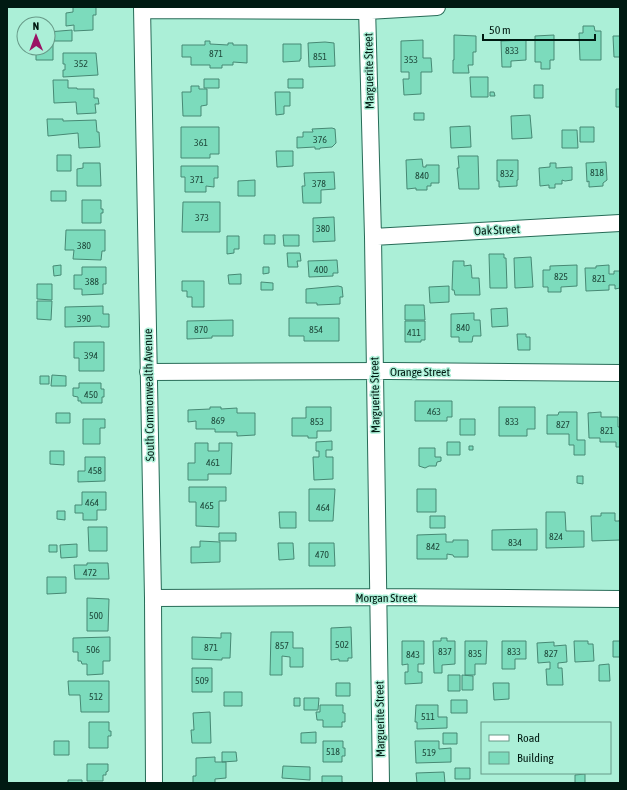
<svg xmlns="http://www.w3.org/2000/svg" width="627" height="790" font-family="'Asap Condensed',sans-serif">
  <rect width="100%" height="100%" fill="#abefd7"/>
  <path fill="#7cdbbc" stroke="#478974" d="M 73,7 L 96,7 L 96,15 L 93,15 L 93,30 L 74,31 L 74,25 L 66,26 L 66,13 L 73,12 Z
    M 583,26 L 594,26 L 595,31 L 601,31 L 601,60 L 580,60 L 579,33 L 583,33 Z
    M 72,30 L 72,41 L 48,41 L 48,32 Z
    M 454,35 L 476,36 L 476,52 L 473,52 L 473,65 L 468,65 L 469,73 L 453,73 L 453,60 L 454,60 Z
    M 554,35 L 554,60 L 550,60 L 550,69 L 541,69 L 541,62 L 535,62 L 535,36 Z
    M 613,36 L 620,36 L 620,57 L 614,57 Z
    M 423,40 L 423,58 L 431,58 L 432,72 L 421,72 L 421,94 L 404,95 L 403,79 L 409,79 L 409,72 L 401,72 L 401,41 Z
    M 526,40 L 526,60 L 511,61 L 511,67 L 502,67 L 501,41 Z
    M 205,41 L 210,41 L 210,44 L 228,45 L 228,43 L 233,43 L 233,45 L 247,45 L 247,63 L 233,62 L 233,65 L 222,65 L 222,68 L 210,68 L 210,65 L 191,65 L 191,57 L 182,57 L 182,45 L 205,45 Z
    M 325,42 L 334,43 L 335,66 L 309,67 L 308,43 Z
    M 48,43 L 53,43 L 53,60 L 36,60 L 36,48 L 48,48 Z
    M 283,44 L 301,44 L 301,59 L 300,59 L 300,61 L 283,62 Z
    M 63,53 L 96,53 L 98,75 L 63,77 L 63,70 L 65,70 L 65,64 L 63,64 Z
    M 470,77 L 488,77 L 488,97 L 471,97 Z
    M 204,79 L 219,79 L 219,88 L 204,88 Z
    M 288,79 L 303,79 L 303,88 L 288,88 Z
    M 53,80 L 68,80 L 68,88 L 77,88 L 77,89 L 94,89 L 94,98 L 98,98 L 99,104 L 95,104 L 96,113 L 77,114 L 76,102 L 54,103 Z
    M 534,85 L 543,85 L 543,98 L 534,98 Z
    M 191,86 L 199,86 L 199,89 L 207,89 L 207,105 L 201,106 L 201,116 L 183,116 L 182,92 L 191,92 Z
    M 616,89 L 620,89 L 620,107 L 616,107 Z
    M 275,92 L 290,92 L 290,106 L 284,106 L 284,114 L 276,115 Z
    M 490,92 L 494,92 L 495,96 L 490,96 Z
    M 414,113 L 424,113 L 424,120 L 414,120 Z
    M 530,115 L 532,138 L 512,139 L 511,116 Z
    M 47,119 L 63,119 L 63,121 L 96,120 L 97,132 L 99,132 L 100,147 L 79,148 L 78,133 L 48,136 Z
    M 470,126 L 471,147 L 451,148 L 450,127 Z
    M 181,127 L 219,127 L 219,154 L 210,154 L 210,158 L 181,158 Z
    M 580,127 L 594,127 L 594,142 L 580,142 Z
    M 332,128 L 335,129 L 336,143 L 332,147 L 320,148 L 320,149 L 315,149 L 315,147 L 297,148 L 297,137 L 303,137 L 303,132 L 313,132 L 312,129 Z
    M 562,130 L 577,130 L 578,148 L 562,148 Z
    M 276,151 L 293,151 L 293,166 L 277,167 Z
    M 57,155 L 71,155 L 71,171 L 57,171 Z
    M 458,156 L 478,156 L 479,189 L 459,189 L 457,168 L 459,168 Z
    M 422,159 L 423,167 L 426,167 L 426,165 L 439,165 L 439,183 L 431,183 L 431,186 L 427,186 L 427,190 L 416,190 L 416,188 L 407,189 L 406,160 Z
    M 497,160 L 518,160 L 518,180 L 517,180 L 517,186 L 499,187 L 499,181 L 497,181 Z
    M 606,162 L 607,180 L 603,183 L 603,186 L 589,187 L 589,181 L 587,182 L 586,163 Z
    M 83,163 L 100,163 L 101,186 L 77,186 L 77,169 L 83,168 Z
    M 550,163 L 556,163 L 556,168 L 572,167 L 572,180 L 565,181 L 562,180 L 562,184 L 555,184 L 555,188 L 549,188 L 549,185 L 540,186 L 539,168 L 550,167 Z
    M 181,166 L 218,166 L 218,178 L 214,178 L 214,187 L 206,186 L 206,192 L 185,192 L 185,177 L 181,177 Z
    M 334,172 L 335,189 L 321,190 L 321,203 L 303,203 L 302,186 L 305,186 L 304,173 Z
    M 255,180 L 255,196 L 238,196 L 238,181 Z
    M 51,191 L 66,191 L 66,201 L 51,201 Z
    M 82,200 L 101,200 L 101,209 L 103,209 L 103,213 L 101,213 L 101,223 L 82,223 Z
    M 183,202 L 220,202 L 220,232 L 182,232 Z
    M 334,217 L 335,241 L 313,242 L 313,218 Z
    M 66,230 L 105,230 L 105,251 L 102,251 L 101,260 L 73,259 L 74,250 L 65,250 Z
    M 264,235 L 275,235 L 275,244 L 264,244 Z
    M 283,235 L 299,235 L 299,246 L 284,246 Z
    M 227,236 L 239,236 L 239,249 L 234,249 L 234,253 L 227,254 Z
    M 287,253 L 300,253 L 301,261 L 297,261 L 298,267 L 288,267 Z
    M 489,254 L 504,254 L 504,258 L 506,258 L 507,288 L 490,288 Z
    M 531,257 L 533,287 L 515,288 L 514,258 Z
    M 337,260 L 338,273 L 333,273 L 333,276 L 309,277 L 308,261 Z
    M 453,261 L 464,261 L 464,266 L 471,265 L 472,278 L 479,278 L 480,295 L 455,295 L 454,290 L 452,290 Z
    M 61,265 L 61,275 L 54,276 L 53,266 Z
    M 577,265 L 577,286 L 561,287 L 561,292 L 548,292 L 548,287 L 543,287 L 543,270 L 550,270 L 550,266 Z
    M 609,265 L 609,274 L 614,274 L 614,271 L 620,271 L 620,288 L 615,289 L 615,285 L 609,285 L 609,290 L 586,291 L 585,268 L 596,268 L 596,266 Z
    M 82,267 L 106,267 L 106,284 L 103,284 L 103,294 L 82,295 L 82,289 L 74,289 L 74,275 L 82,275 Z
    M 263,267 L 269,267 L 269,273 L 263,274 Z
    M 241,274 L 241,284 L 229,284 L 228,275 Z
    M 182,281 L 204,281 L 204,307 L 192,307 L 192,297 L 187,297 L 187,291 L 182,291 Z
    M 261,282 L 273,283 L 273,290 L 261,290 Z
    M 37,284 L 52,284 L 52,300 L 37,299 Z
    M 338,286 L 342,287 L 343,297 L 340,297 L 340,304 L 317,305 L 317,303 L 306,303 L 306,289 Z
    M 449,286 L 449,302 L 430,303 L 429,287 Z
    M 37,301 L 52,301 L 51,320 L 37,319 Z
    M 405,305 L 424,305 L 425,320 L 405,320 Z
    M 103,306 L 103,314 L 109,314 L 109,327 L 101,327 L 101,326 L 65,327 L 65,307 Z
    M 507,308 L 508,326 L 492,327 L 491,309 Z
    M 474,313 L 474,320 L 480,320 L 481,336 L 473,336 L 472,342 L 459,342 L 459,337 L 451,337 L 451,314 Z
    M 289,318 L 339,318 L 339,341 L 304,341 L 304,336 L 289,336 Z
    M 233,320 L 233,336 L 212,336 L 212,338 L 187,339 L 187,321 Z
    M 405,321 L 425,321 L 425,340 L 421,340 L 421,342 L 405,342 Z
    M 517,334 L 526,334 L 526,337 L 530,337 L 530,350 L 518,350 Z
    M 74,342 L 104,342 L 104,371 L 79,371 L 79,358 L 74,358 Z
    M 52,375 L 66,376 L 66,386 L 51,386 Z
    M 40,376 L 49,376 L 49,384 L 40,384 Z
    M 79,383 L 101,383 L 101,389 L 104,389 L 104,397 L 102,397 L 102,403 L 81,403 L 81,401 L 78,401 L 78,397 L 73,396 L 73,388 L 79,388 Z
    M 415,401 L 452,401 L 452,417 L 447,417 L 447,421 L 415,421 Z
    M 210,407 L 221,407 L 221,409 L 237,408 L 237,413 L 255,413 L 255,435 L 237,436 L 237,432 L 215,432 L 215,429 L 196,429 L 196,421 L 188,422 L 188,410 L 210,409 Z
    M 306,407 L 331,407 L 331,431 L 317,431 L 317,438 L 308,438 L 308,436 L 292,436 L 292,418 L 306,418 Z
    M 499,407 L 535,407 L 535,429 L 527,429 L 527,436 L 499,436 Z
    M 559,412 L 577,412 L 577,440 L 585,440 L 585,455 L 574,455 L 574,445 L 569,445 L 569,434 L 547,434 L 547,415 L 558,415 Z
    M 601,412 L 601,417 L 618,417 L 618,427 L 620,427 L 620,447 L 616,447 L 616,442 L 600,442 L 600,438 L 589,438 L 588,413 Z
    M 56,413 L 70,413 L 70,423 L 56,423 Z
    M 83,419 L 105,419 L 105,428 L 100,428 L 100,444 L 83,444 Z
    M 460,419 L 475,419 L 475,435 L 460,435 Z
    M 332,441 L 332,450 L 326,450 L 326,457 L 333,457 L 333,479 L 314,480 L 313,457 L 319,457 L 319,451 L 316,451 L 316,442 Z
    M 447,442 L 460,442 L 460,455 L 447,455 Z
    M 195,443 L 208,443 L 208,451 L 219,451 L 219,443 L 232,443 L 231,474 L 208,474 L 208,480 L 188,480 L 188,463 L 195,463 Z
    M 469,446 L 473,446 L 473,450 L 469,450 Z
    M 419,448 L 435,448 L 435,457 L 441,457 L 441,461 L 437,462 L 436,466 L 429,466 L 425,468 L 419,466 Z
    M 50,451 L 64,451 L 64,465 L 50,464 Z
    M 85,457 L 105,457 L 105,481 L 78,482 L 78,471 L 85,471 Z
    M 577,476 L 583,476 L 583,484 L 577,483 Z
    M 189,487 L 226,487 L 226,501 L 219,501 L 219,527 L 196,526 L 196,502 L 189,502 Z
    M 309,489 L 335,489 L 333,521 L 309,521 Z
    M 417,489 L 436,489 L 436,512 L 417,512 Z
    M 82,492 L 106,492 L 106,510 L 97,510 L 97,520 L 83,520 L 83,513 L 75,513 L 75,505 L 82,505 Z
    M 57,511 L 65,511 L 65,520 L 57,519 Z
    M 279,512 L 296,512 L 296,528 L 280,528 Z
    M 546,512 L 565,512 L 566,531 L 584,531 L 584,547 L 546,548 Z
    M 601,513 L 615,513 L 615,521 L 619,521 L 620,518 L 620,540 L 592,541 L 591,516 L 601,516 Z
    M 430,516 L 445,516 L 445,528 L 430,528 Z
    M 88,527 L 107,527 L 107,551 L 89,551 Z
    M 537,529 L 537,550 L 492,550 L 492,530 Z
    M 219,533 L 236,533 L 236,541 L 219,541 Z
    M 446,534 L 446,542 L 453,542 L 453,540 L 468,540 L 468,557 L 454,557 L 453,555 L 447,554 L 447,559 L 417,559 L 417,535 Z
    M 200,541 L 220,542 L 220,562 L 191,563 L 191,547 L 200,547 Z
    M 278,543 L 293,543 L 294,559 L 279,560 Z
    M 309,543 L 334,543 L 335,566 L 309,566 Z
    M 77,544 L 77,557 L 61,558 L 60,545 Z
    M 49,545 L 57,545 L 57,552 L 49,552 Z
    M 87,563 L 108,563 L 109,579 L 75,579 L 74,565 L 87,565 Z
    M 47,577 L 66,577 L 66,593 L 47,594 Z
    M 87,598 L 109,599 L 108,631 L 87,631 Z
    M 351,627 L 352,658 L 348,658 L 348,661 L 339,661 L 339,659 L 331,660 L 331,628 Z
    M 271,632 L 293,632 L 293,648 L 303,648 L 303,667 L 290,667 L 290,657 L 282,656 L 282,675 L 270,675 Z
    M 221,633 L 231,633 L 230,658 L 222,658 L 222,660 L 192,659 L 192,637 L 221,638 Z
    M 110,637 L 110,661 L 103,661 L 103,674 L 87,675 L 87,664 L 82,664 L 81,661 L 78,661 L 78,652 L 73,652 L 73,638 Z
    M 441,638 L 447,638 L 447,641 L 455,641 L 455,664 L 442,665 L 442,673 L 434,673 L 433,641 L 441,641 Z
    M 402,641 L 424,641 L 424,664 L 418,664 L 418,672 L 422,672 L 422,683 L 405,684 L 405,672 L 408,672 L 408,664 L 402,665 Z
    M 465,641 L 487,641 L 486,664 L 475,664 L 475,675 L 465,675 Z
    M 502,641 L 526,641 L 526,659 L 515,659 L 515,669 L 502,669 Z
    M 574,641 L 588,641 L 588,644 L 593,644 L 594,661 L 575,662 Z
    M 613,641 L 620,641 L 620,657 L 613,657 Z
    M 554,642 L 554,646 L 566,645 L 567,662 L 558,663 L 558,668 L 562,668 L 563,685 L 547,685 L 546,669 L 550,669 L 550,662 L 538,663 L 537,643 Z
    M 609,664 L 610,681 L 599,681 L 599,665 Z
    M 192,668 L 212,668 L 212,692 L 192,692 Z
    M 448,675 L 460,675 L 460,691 L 448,691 Z
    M 462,675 L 473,676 L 473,690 L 462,690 Z
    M 68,681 L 109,681 L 109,712 L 81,712 L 80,695 L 69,695 Z
    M 336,683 L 350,683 L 350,696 L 336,696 Z
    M 493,683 L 509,683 L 509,699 L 494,700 Z
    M 224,692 L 242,692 L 242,706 L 224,706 Z
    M 294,698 L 300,698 L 300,706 L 294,706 Z
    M 304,698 L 319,698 L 318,710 L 304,710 Z
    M 451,700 L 467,700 L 467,713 L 451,713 Z
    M 320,705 L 343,705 L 343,713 L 345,713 L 345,722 L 342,722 L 342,727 L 323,727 L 323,720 L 317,720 L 316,712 L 320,712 Z
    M 416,705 L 438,705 L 438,717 L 447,717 L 447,728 L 417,729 L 417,722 L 415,722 Z
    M 210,712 L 211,743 L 192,743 L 191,730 L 194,730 L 193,713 Z
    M 89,722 L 109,722 L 109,731 L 111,731 L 111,736 L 108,736 L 108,748 L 89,748 Z
    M 316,732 L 316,743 L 301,743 L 301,733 Z
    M 443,733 L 457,733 L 457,744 L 443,744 Z
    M 54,741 L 69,741 L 69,755 L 54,755 Z
    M 323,741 L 343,741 L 343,748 L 345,748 L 345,756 L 342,756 L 342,762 L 323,762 Z
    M 415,741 L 439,741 L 439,749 L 451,748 L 451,762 L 416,763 Z
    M 222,752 L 236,752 L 237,761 L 222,762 Z
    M 215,757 L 215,762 L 226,762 L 226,778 L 215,779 L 215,783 L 193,783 L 193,776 L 196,776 L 196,758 Z
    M 87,764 L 108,764 L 108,771 L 106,772 L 106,775 L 103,775 L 103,781 L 87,781 Z
    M 283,766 L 310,767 L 310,780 L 282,778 Z
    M 455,768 L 470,768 L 470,779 L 455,779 Z
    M 444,772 L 445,783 L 417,783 L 416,773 Z
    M 585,774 L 585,783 L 575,783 L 575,775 Z
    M 322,776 L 342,776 L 342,782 L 345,783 L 322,783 Z
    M 68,780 L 82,780 L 82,783 L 68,783 Z"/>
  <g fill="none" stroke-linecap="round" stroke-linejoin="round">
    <defs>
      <path id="minor" d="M 142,7 L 153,598 L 154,783
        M 367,7 L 373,237 L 381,783
        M 142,10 L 367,11 L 437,7
        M 373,237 L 620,223
        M 148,372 L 389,371 L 620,373
        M 153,598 L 378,597 L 620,599"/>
    </defs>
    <use href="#minor" stroke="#276b57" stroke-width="18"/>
    <use href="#minor" stroke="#fff" stroke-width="16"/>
  </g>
  <g text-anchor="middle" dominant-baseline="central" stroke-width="3" stroke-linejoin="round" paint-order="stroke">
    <g font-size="10" fill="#1f4a3c">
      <text x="512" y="50">833</text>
      <text x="216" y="53">871</text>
      <text x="320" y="56">851</text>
      <text x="411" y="59">353</text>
      <text x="81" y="63">352</text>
      <text x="320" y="139">376</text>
      <text x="201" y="142">361</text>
      <text x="597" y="172">818</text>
      <text x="507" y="173">832</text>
      <text x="422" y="175">840</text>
      <text x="197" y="179">371</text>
      <text x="319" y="183">378</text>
      <text x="202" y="217">373</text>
      <text x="323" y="228">380</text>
      <text x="84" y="245">380</text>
      <text x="321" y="269">400</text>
      <text x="561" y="276">825</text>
      <text x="599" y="278">821</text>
      <text x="92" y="281">388</text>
      <text x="84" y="318">390</text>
      <text x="463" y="327">840</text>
      <text x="201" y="329">870</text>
      <text x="316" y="329">854</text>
      <text x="414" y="332">411</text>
      <text x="91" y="355">394</text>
      <text x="91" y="394">450</text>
      <text x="434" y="411">463</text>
      <text x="218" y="420">869</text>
      <text x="317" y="421">853</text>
      <text x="512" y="421">833</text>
      <text x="563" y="424">827</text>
      <text x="607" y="430">821</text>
      <text x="213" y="462">461</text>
      <text x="95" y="470">458</text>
      <text x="92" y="502">464</text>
      <text x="207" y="505">465</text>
      <text x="323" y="507">464</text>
      <text x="556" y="536">824</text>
      <text x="515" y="542">834</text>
      <text x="433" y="546">842</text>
      <text x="322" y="554">470</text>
      <text x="90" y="572">472</text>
      <text x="96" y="615">500</text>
      <text x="342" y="644">502</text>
      <text x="282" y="645">857</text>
      <text x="211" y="647">871</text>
      <text x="93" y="649">506</text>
      <text x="445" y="651">837</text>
      <text x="514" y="651">833</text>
      <text x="475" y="653">835</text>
      <text x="551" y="653">827</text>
      <text x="413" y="654">843</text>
      <text x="202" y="680">509</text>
      <text x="96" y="696">512</text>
      <text x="428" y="716">511</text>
      <text x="333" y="751">518</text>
      <text x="429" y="752">519</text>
    </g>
    <g font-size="12" fill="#001a12" stroke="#abefd7">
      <text transform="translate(369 71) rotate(-91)">Marguerite Street</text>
      <text transform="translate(497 230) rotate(-3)">Oak Street</text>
      <text x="420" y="372">Orange Street</text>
      <text transform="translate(149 395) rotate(-91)">South Commonwealth Avenue</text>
      <text transform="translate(375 395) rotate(-91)">Marguerite Street</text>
      <text x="386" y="598">Morgan Street</text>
      <text transform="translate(380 719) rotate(-91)">Marguerite Street</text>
    </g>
  </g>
  <rect width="627" height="790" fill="none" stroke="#001a12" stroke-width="16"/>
  <rect x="481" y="722" width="130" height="52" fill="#abefd7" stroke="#679a88"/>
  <rect x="489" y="735" width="20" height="6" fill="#ffffff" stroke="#679a88"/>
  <text x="517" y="742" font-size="12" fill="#001a12">Road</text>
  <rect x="489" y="752" width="20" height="12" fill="#7cdbbc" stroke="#679a88"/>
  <text x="517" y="762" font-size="12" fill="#001a12">Building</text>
  <g transform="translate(36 36) rotate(359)"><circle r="19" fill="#abefd7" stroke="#679a88"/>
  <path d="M0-3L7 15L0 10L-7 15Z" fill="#9a1264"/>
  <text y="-6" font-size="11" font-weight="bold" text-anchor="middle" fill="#001a12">N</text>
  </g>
  <path d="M483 34v6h112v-6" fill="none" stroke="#001a12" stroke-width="2"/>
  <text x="489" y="34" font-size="12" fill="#001a12" stroke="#abefd7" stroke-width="3" paint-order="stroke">50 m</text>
</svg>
